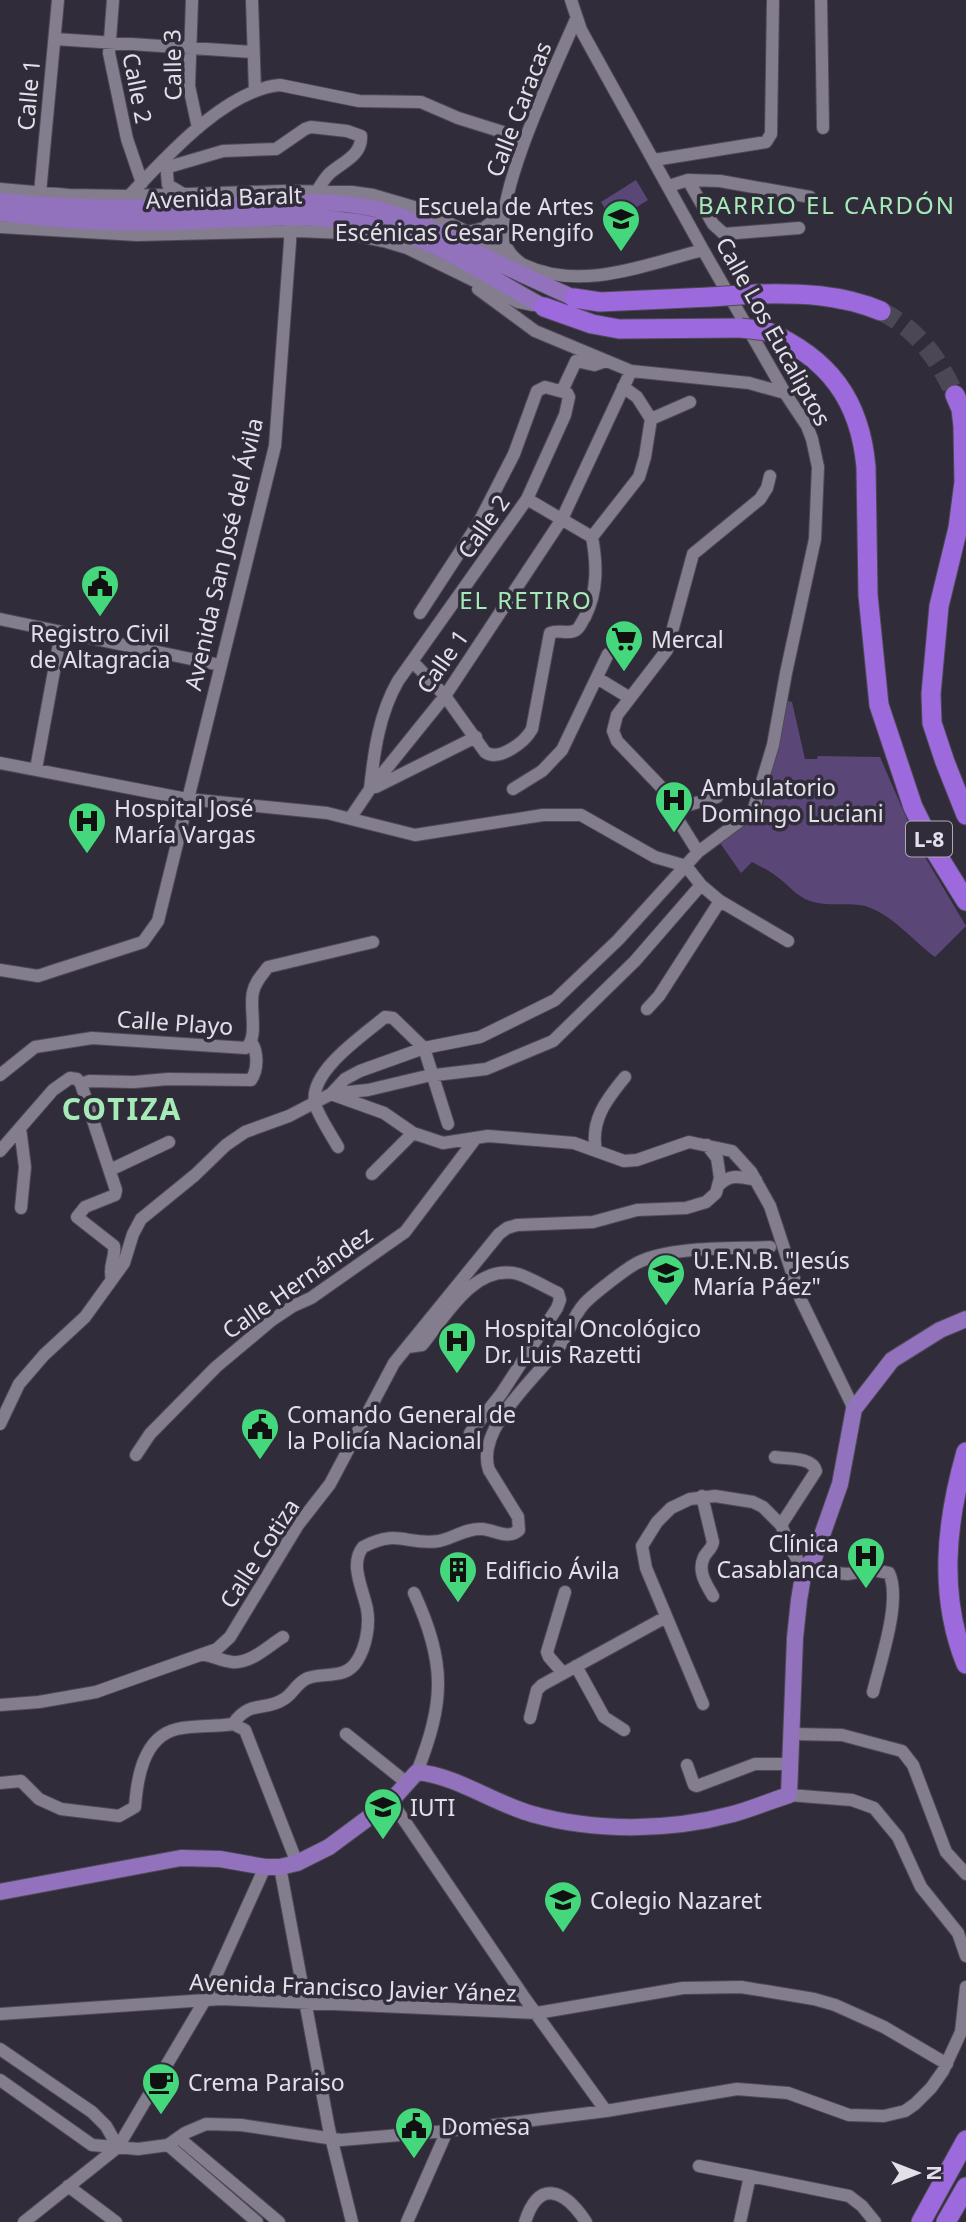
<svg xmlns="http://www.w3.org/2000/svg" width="966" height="2222" font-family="'Noto Sans',sans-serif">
  <rect width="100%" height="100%" fill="#312c3a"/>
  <path fill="#5a4677" d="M 636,180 L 648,200 L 613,222 L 601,202 Z
    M 788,701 L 792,702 L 805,759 L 817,759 L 818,756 L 880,757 L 919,847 L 966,926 L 935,957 C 912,940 892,914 865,906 C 847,902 827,907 810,901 C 798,897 789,886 780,879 C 772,872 761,867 752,862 L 741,873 L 720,843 L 761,813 Z"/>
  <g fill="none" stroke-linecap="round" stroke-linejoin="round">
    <path stroke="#4c4754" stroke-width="19" stroke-dasharray="19 10" stroke-linecap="butt" d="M 881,311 C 918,330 938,358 955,395"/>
    <defs>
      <path id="minor" d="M 113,0 L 109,53 L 127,139 L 142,183
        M 192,0 L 189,86 L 198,128
        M 252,0 L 255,91
        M 821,0 L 823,128
        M 55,39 L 252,52
        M 654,160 L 766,142 L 771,134 L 773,0
        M 166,162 L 168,185 L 183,194
        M 165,168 L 223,151 L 276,149 L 305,129 L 311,127 L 347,131 L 361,136 C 362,156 342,162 329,174 C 324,179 320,186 316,193
        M 688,180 L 713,224 L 724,234 L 799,228
        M 669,186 L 688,180 L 720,181 L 810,197
        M 0,189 L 69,195 L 129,196 L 282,191 L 352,192 L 373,195 L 414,207 L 468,232 L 484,228 L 502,214
        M 40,193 L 58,0
        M 129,196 C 165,158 225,90 280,85 L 359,101 L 421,102 L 458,118 L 525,139
        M 0,227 L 137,235 L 299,231 L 344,233 L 387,242 L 407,248 L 518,302 L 533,305
        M 469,232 C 488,242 505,257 524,265 C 581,292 647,264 703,250
        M 523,265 C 514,258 507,252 504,240 C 494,194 556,66 576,19
        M 478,289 L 535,331 L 631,371 L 749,383 L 785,393
        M 562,391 L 576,361 L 594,365 L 606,361
        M 651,419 L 690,402
        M 527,499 L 592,537 L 639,477 L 645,457 L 651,419 L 637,397 L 623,387
        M 0,619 L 220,665
        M 413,662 L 445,696 L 485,752 C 499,762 525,742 532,729 L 550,633 C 558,629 569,635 576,630 C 580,628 582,621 585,617 C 598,591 597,564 592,537
        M 597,678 L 630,698
        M 0,763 L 187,799 L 327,813 L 415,835 L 543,815 L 581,815 L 655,857 L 686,866 L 701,885 L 720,901 L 788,941
        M 36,769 L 61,633
        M 376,787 L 476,737
        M 370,789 C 374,752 379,714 398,681 L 527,499 L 565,415 L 569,397 L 567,393 L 545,387 L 537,391 L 514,454 L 478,524 L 420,613
        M 513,789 L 542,771 L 562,750 L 608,654
        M 674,809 L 717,797
        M 351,817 L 370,789 L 445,696 L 562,519 L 631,371
        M 698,852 L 680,823 L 662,788 L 617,741 L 613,731 L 617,715 L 667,650 L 693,554 L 760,499 L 767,488 L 770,476
        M 0,970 L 38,976 L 50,972 L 143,942 L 158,921 L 275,446 L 290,242 L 291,191
        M 647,1009 L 659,996 L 720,901
        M 0,1075 L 35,1047 L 92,1038 L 246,1048 C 259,1037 249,1008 253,992 C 255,982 262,975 268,967 L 373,942
        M 81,1084 L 89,1081 L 134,1082 L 168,1079 L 251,1080 C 258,1070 258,1053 252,1043
        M 339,1093 L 368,1090 L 427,1076 L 486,1069 L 553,1041 L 635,961 L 701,885
        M 331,1094 L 384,1113 L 413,1133 L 443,1143 L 488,1136 L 574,1143 L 624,1161 L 637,1160 L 689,1142 L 732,1151 L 751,1172 L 770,1206 L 801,1300 L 854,1409
        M 20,1128 L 25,1167 L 21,1208
        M 338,1147 C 332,1136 317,1114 315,1103 C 309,1071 364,1035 385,1017 L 393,1018 L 424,1048 L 448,1124
        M 0,1151 L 53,1090 L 70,1078 L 77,1079 L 81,1084 L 116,1190 L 115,1195 L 85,1207 L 77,1217 L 114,1246 C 116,1258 108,1266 112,1279
        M 596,1151 C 590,1121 606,1100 625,1077
        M 110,1170 L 169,1142
        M 372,1174 L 413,1133
        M 719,1185 C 730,1173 742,1177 756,1180
        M 408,1347 L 422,1345 C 445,1317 474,1263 518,1274 C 531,1278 545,1287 558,1293 L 560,1300 L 557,1308 L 501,1394 L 470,1433
        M 0,1424 L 19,1384 L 44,1355 L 85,1317 L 124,1263 L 133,1234 L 141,1219 L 195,1175 L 226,1145 L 245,1132 L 289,1116 L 331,1094 L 345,1079 L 360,1071 L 424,1048 L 480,1037 L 555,1000 L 618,940 L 698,852 L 752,812 L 754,808 L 773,745 L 786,673 L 815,539 L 818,467 L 812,439 L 807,426 L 785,393 L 703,250 L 581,30 L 571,0
        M 136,1455 L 150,1434 L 216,1367 L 272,1320 L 293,1306 L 311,1298 L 405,1232 L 476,1138
        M 775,1457 C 788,1459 813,1457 816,1471 L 781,1525
        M 702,1496 L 713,1542 C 712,1549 707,1551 704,1557 C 697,1571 706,1584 713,1596
        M 414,1593 C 446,1663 445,1701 417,1772
        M 204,1655 C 214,1656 222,1661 232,1662 C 251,1664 268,1646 283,1637
        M 576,1666 L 604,1717 L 624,1730
        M 563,1673 L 549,1657 L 547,1652 L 565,1592
        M 703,1704 L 646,1568 L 642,1546 L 657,1522 L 671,1508 L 690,1499 L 715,1496 L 753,1502 L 763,1507 L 781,1525 L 792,1551 L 804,1570 L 847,1574 L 873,1570 L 889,1573 C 902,1600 880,1663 873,1692
        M 0,1705 L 39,1702 L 96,1692 L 217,1649 L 230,1637 L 298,1525 L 330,1484 L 394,1363 L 499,1234 L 507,1228 L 517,1225 L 593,1222 L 637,1210 L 686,1208 L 706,1202 L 716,1193 L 720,1178 L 717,1158 L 707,1145
        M 530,1718 L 537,1690 L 542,1685 L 666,1617
        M 233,1724 L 245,1730 L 297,1863
        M 346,1734 L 407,1783
        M 792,1734 L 842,1735 L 902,1751 L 913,1765 L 946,1852 L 966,1874
        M 687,1765 L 694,1785 L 697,1786 L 755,1764 L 791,1764
        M 0,1783 L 21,1781 L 39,1799 L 61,1809 L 119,1816 L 135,1807 C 137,1779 143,1737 177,1729 C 195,1725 214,1727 233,1724 C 250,1699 265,1712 284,1699 C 293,1694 297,1682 308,1678 C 325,1672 345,1680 357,1661 C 366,1647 370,1625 367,1609 C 363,1589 349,1564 363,1547 C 399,1528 407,1546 439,1541 C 454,1538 466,1528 482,1529 C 495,1530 508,1540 519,1530 L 518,1517 L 489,1470 C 475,1430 535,1378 557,1350 C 568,1336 572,1317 584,1304 C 591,1296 629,1266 639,1262 C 673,1246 733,1249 770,1247
        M 789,1795 L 852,1800 L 874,1808 L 898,1837 L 921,1887 L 958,1933 L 966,1956
        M 391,1801 L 524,1997 L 606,2111
        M 280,1867 L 329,2129 L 352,2222
        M 0,2014 L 221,1999 L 537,2013 L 683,1988 L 741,1987 L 814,1999 L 835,2005 L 884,2027 L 947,2064
        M 0,2049 L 92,2112 L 106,2126 L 118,2147
        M 0,2080 L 92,2145 L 138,2149 L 168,2145 L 185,2133 L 206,2124 L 241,2125 L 341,2140 L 447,2131 L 606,2111 L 737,2089 L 788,2093 L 849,2115 L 884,2116 L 905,2111 L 915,2104 L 931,2088 L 943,2071 L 961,2032 L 966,1987
        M 179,2138 L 279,2222
        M 168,2145 L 257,2222
        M 699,2166 L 750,2176
        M 68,2186 L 116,2222
        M 24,2222 L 118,2147 L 205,2000 L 265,1867
        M 407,2222 L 447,2131
        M 525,2222 C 539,2178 565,2190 586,2222
        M 740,2222 L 750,2176 L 849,2196 L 862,2206 L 875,2222"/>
      <path id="major" d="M 0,201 C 73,209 144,209 217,206 C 269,204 325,197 376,209 C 414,218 448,237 482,255 C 512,270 543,284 574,298
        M 0,213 C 58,221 116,224 175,222 C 250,220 325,209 397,231 C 447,247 497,282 544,307
        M 0,1892 L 181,1858 L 220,1859 L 265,1867 L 280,1867 L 297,1863 L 329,1847 L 391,1801 L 417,1772 C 457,1776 493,1803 532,1814 C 595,1832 670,1831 733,1814 C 752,1809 770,1801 789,1795 L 795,1638 L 799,1600 L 804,1570 L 814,1558 L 840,1484 L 854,1409 L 892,1360 L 940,1330 L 966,1319"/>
      <path id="highway" d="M 756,294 C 800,293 840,294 881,311
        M 574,298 L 600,302 L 710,297
        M 544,307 L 592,324 L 619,329 L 741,328
        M 766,331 C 829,358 860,400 866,467 L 868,595 L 879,705 L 913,807 L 935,851 L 966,901
        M 955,395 L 961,409 L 963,426 L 964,482 L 958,528 L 939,606 L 931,694 L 932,723 L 945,762 L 966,815
        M 966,1452 C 946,1522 938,1595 966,1664
        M 921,2222 L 966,2140
        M 946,2222 L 966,2187"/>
    </defs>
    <use href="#minor" stroke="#4e4a55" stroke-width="14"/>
    <use href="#major" stroke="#4e4a55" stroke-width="18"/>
    <use href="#highway" stroke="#4e4a55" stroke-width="21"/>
    <use href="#minor" stroke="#837d8d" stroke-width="12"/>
    <use href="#major" stroke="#9272bd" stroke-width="16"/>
    <use href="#highway" stroke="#9c6add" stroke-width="19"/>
    <defs>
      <path id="highway-bridge" d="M 710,297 L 756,294
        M 741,328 L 766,331"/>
    </defs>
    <use href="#highway-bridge" stroke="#4e4a55" stroke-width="21" stroke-linecap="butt"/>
    <use href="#highway-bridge" stroke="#9c6add" stroke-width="19"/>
  </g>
  <defs>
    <symbol id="university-pin" viewBox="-11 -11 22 30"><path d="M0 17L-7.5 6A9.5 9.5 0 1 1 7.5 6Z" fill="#44d77b" stroke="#312c3a"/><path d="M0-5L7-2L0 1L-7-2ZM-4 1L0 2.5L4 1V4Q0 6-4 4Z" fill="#111"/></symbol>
    <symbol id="civic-pin" viewBox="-11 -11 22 30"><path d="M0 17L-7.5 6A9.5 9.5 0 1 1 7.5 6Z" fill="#44d77b" stroke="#312c3a"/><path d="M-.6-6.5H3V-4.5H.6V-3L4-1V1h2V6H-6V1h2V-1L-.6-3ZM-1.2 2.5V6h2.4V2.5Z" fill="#111"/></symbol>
    <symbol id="supermarket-pin" viewBox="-11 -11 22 30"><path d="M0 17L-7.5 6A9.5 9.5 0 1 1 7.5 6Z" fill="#44d77b" stroke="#312c3a"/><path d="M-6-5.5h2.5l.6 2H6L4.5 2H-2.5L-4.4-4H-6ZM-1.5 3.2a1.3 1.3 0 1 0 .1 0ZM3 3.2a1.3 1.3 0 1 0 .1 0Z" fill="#111"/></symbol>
    <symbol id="hospital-pin" viewBox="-11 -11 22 30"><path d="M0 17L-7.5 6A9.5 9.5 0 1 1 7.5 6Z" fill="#44d77b" stroke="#312c3a"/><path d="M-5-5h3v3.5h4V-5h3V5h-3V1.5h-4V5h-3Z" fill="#111"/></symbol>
    <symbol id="school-pin" viewBox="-11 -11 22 30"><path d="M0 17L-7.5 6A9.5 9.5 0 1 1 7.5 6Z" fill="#44d77b" stroke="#312c3a"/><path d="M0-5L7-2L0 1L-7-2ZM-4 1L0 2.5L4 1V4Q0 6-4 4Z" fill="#111"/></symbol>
    <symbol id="building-pin" viewBox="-11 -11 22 30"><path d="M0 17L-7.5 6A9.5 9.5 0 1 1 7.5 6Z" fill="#44d77b" stroke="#312c3a"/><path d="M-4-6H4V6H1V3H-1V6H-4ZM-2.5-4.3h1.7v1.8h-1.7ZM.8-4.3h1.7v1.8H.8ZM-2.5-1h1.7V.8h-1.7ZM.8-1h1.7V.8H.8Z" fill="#111"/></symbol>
    <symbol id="cafe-pin" viewBox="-11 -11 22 30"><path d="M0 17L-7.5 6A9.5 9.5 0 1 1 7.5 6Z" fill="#44d77b" stroke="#312c3a"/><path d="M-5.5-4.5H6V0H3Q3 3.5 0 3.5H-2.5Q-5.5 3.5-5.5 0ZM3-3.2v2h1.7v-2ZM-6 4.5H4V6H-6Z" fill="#111"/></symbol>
  </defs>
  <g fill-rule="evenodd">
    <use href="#university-pin" x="599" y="197" width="44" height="60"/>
    <use href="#civic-pin" x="78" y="562" width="44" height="60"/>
    <use href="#supermarket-pin" x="602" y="617" width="44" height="60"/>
    <use href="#hospital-pin" x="652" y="778" width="44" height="60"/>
    <use href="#hospital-pin" x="65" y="799" width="44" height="60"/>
    <use href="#school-pin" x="644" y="1251" width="44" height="60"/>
    <use href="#hospital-pin" x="435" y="1319" width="44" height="60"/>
    <use href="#civic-pin" x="238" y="1405" width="44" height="60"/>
    <use href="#hospital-pin" x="844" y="1534" width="44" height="60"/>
    <use href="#building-pin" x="436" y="1548" width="44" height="60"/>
    <use href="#university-pin" x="361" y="1785" width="44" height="60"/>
    <use href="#school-pin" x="541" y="1878" width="44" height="60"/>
    <use href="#cafe-pin" x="139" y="2060" width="44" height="60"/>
    <use href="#civic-pin" x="392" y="2104" width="44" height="60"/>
  </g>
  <g text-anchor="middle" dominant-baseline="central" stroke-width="7" stroke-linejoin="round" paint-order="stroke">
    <rect fill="#312c3a" stroke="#aeaab4" stroke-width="2" x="906" y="821.5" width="46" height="35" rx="5"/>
    <g font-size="21" font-weight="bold" fill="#e3e0e9">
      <text x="929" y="839">L-8</text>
    </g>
    <g font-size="23" fill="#e3e0e9" stroke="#312c3a">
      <text transform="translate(172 65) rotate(-91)">Calle 3</text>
      <text transform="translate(138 88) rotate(79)">Calle 2</text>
      <text transform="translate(28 95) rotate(-85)">Calle 1</text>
      <text transform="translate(518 109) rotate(-69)">Calle Caracas</text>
      <text transform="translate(224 197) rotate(-2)">Avenida Baralt</text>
      <text transform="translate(774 331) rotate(61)">Calle Los Eucaliptos</text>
      <text transform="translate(483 526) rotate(-55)">Calle 2</text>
      <text transform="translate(223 554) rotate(-77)">Avenida San José del Ávila</text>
      <text transform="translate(442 661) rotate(-55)">Calle 1</text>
      <text transform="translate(175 1022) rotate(4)">Calle Playo</text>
      <text transform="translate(297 1282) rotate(-35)">Calle Hernández</text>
      <text transform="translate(259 1553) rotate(-57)">Calle Cotiza</text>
      <text transform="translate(353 1987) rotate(2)">Avenida Francisco Javier Yánez</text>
    </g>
    <g font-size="23" fill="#e3e0e9" stroke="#312c3a" text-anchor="start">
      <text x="594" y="206" text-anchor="end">Escuela de Artes<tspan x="594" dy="26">Escénicas Cesar Rengifo</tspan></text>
      <text x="100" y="633" text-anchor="middle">Registro Civil<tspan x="100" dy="26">de Altagracia</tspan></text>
      <text x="651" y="639">Mercal</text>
      <text x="701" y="787">Ambulatorio<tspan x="701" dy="26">Domingo Luciani</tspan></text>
      <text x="114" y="808">Hospital José<tspan x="114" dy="26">María Vargas</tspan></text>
      <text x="693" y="1260">U.E.N.B. "Jesús<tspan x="693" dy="26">María Páez"</tspan></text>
      <text x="484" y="1328">Hospital Oncológico<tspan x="484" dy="26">Dr. Luis Razetti</tspan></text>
      <text x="287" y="1414">Comando General de<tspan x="287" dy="26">la Policía Nacional</tspan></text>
      <text x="839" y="1543" text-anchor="end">Clínica<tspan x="839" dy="26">Casablanca</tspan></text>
      <text x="485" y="1570">Edificio Ávila</text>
      <text x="410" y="1807">IUTI</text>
      <text x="590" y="1900">Colegio Nazaret</text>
      <text x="188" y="2082">Crema Paraiso</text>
      <text x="441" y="2126">Domesa</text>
    </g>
    <g font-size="24" letter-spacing="2" fill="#a6ebb7" stroke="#312c3a">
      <text x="827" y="204">BARRIO EL CARDÓN</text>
      <text x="526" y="599">EL RETIRO</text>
    </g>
    <g font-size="30" font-weight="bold" letter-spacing="2" fill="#a6ebb7" stroke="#312c3a">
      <text x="122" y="1108">COTIZA</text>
    </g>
  </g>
  <g transform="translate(917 2173) rotate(90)" stroke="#312c3a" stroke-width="5" paint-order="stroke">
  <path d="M0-5L12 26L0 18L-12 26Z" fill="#e3e0e9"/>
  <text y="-10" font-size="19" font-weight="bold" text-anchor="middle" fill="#e3e0e9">N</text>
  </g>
</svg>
